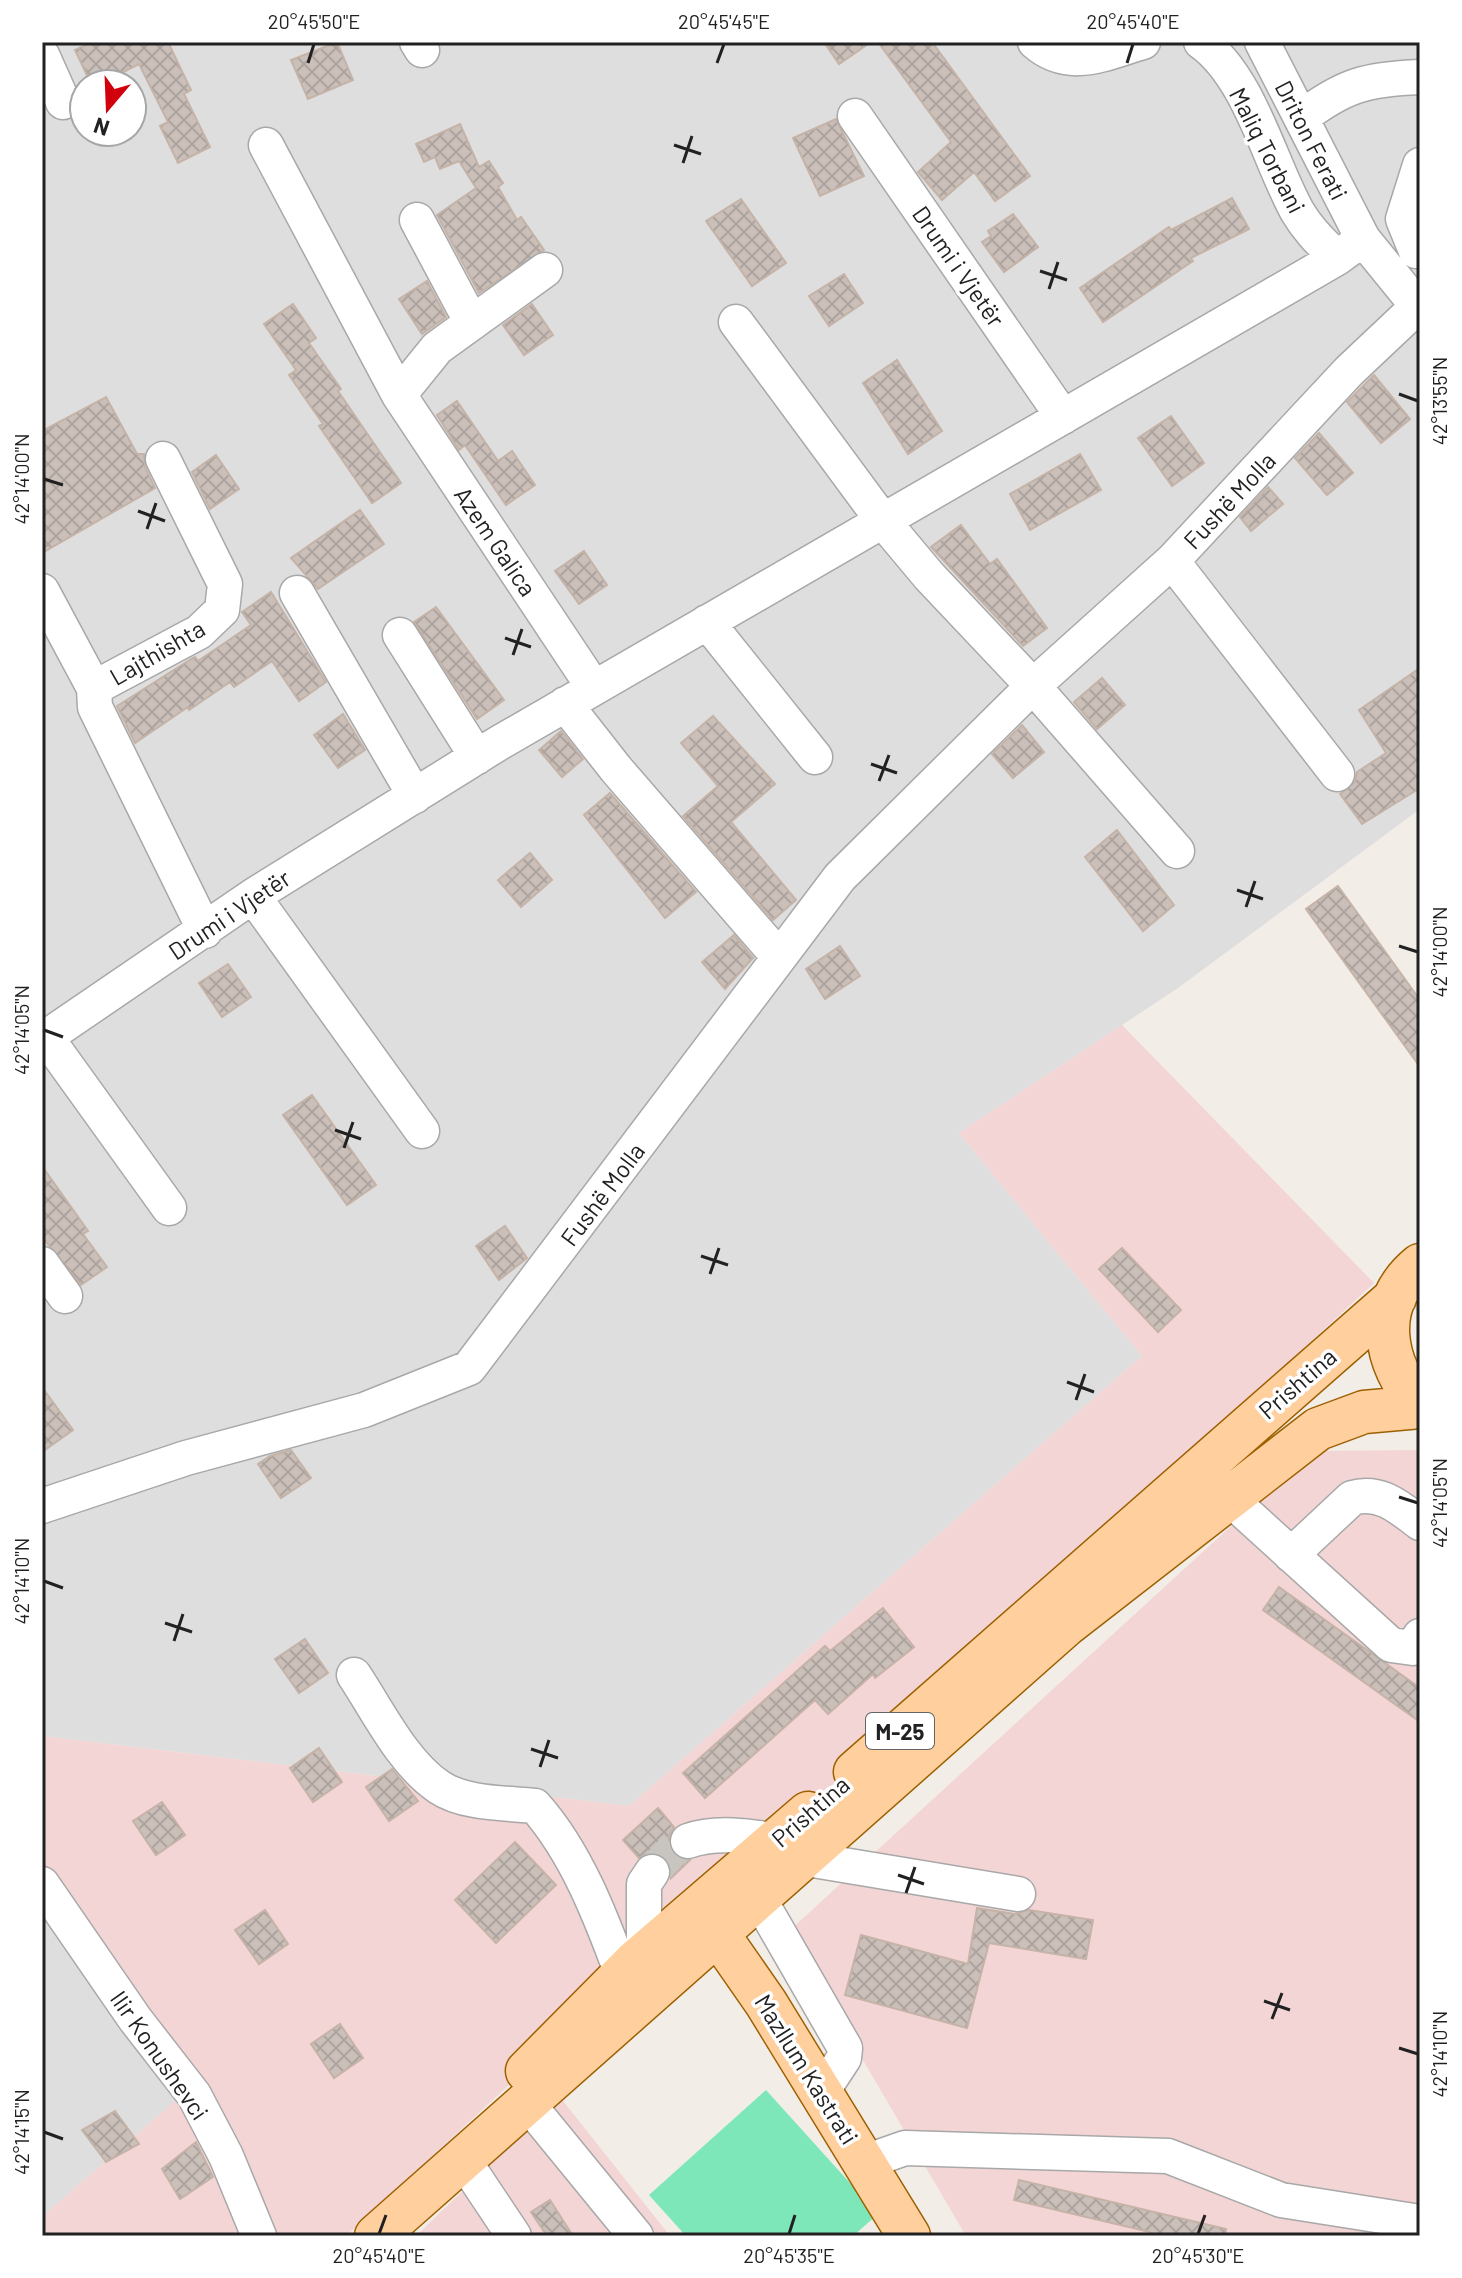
<svg xmlns="http://www.w3.org/2000/svg" width="1462" height="2278" font-family="Barlow,sans-serif">
  <defs>
    <pattern id="building-cross-hatch" width="8" height="8" patternUnits="userSpaceOnUse" patternTransform="scale(2)"><rect width="8" height="8" fill="#cabfb9"/><path d="M0 0l8 8M0 8l8-8" fill="none" stroke="#ada49f"/></pattern>
  </defs>
  <rect width="100%" height="100%" fill="#f2ede6"/>
  <path fill="#dfdede" fill-rule="evenodd" d="M 42,42 L 1420,42 L 1420,809 L 1178,988 L 959,1133 L 1142,1356 L 629,1806 L 42,1736 ZM 84,84 L 132,84 L 132,132 L 84,132 Z
    M 42,1861 L 199,2081 L 42,2217 Z"/>
  <path fill="#f4d5d5" d="M 1122,1025 L 1374,1283 L 346,2236 L 42,2236 L 42,2217 L 198,2081 L 42,1861 L 42,1736 L 629,1806 L 1142,1356 L 959,1133 Z
    M 1420,1450 L 1420,2236 L 966,2236 L 788,1932 L 1313,1451 Z
    M 560,2097 L 670,2236 L 416,2236 Z"/>
  <path fill="#7ee7b9" d="M 766,2090 L 878,2214 L 853,2236 L 686,2236 L 649,2195 Z"/>
  <path fill="url(#building-cross-hatch)" stroke="#c5b3a7" stroke-width="2" d="M 92,42 L 168,42 L 191,90 L 184,94 L 210,147 L 178,163 L 160,126 L 168,122 L 139,64 L 100,84 L 91,84 L 75,50 Z
    M 337,42 L 353,80 L 308,99 L 291,60 Z
    M 824,42 L 871,42 L 839,64 Z
    M 878,42 L 932,42 L 1030,176 L 995,201 L 974,172 L 942,200 L 918,172 L 951,142 Z
    M 836,119 L 864,176 L 820,196 L 793,138 Z
    M 460,124 L 479,167 L 489,161 L 503,183 L 498,187 L 517,220 L 521,217 L 544,250 L 479,293 L 437,215 L 476,188 L 459,161 L 440,169 L 435,157 L 424,162 L 416,144 Z
    M 1232,198 L 1249,229 L 1191,258 L 1193,261 L 1103,322 L 1080,288 L 1169,227 L 1171,230 Z
    M 741,199 L 786,263 L 752,286 L 706,221 Z
    M 1013,214 L 1038,247 L 1004,272 L 982,242 L 991,236 L 988,231 Z
    M 844,274 L 863,303 L 829,326 L 809,296 Z
    M 427,281 L 446,317 L 422,334 L 399,299 Z
    M 293,304 L 316,338 L 309,343 L 341,389 L 338,391 L 401,483 L 372,503 L 319,426 L 323,424 L 289,375 L 296,370 L 264,324 Z
    M 532,304 L 553,335 L 524,355 L 503,325 Z
    M 897,360 L 942,431 L 908,454 L 863,383 Z
    M 1374,375 L 1410,419 L 1381,443 L 1347,402 Z
    M 106,397 L 137,454 L 144,454 L 145,467 L 155,488 L 42,553 L 42,431 Z
    M 457,401 L 498,461 L 512,451 L 535,485 L 506,505 L 465,445 L 459,450 L 437,415 Z
    M 1171,416 L 1204,463 L 1172,486 L 1138,438 Z
    M 1319,433 L 1353,473 L 1327,495 L 1295,458 Z
    M 1080,454 L 1101,490 L 1030,530 L 1010,494 Z
    M 216,455 L 239,489 L 210,509 L 192,472 Z
    M 1268,487 L 1283,504 L 1251,531 L 1240,517 Z
    M 360,510 L 384,544 L 318,589 L 291,558 Z
    M 961,525 L 990,564 L 997,559 L 1047,628 L 1023,646 L 931,547 Z
    M 584,551 L 607,585 L 579,604 L 555,571 Z
    M 271,592 L 326,682 L 299,701 L 272,661 L 234,687 L 230,682 L 189,710 L 188,707 L 135,743 L 117,706 L 191,659 L 195,657 L 198,661 L 251,625 L 242,612 Z
    M 436,607 L 504,700 L 477,719 L 414,622 Z
    M 1420,668 L 1420,788 L 1362,824 L 1340,794 L 1355,782 L 1357,772 L 1386,753 L 1359,710 Z
    M 1102,678 L 1125,705 L 1097,729 L 1074,702 Z
    M 343,714 L 365,750 L 338,768 L 314,735 Z
    M 713,716 L 775,784 L 731,822 L 796,900 L 773,920 L 683,816 L 718,786 L 681,743 Z
    M 1022,725 L 1044,752 L 1013,778 L 992,754 Z
    M 561,731 L 583,759 L 562,777 L 539,750 Z
    M 610,793 L 696,892 L 665,918 L 584,815 Z
    M 1117,830 L 1174,905 L 1143,931 L 1085,857 Z
    M 530,853 L 552,880 L 521,907 L 498,880 Z
    M 1338,886 L 1420,1000 L 1420,1067 L 1306,909 Z
    M 734,935 L 753,958 L 725,989 L 702,962 Z
    M 840,946 L 860,976 L 825,999 L 806,969 Z
    M 228,964 L 251,997 L 222,1017 L 199,983 Z
    M 312,1095 L 376,1185 L 347,1205 L 283,1115 Z
    M 42,1166 L 88,1231 L 83,1234 L 107,1267 L 81,1285 L 42,1237 Z
    M 505,1226 L 527,1258 L 499,1280 L 476,1246 Z
    M 1122,1248 L 1181,1310 L 1158,1332 L 1099,1269 Z
    M 42,1387 L 73,1430 L 42,1452 Z
    M 291,1450 L 311,1478 L 281,1498 L 258,1464 L 270,1456 Z
    M 1279,1587 L 1420,1688 L 1420,1722 L 1263,1610 Z
    M 883,1608 L 914,1647 L 875,1678 L 873,1674 L 828,1714 L 815,1700 L 705,1798 L 683,1773 L 825,1646 L 830,1651 Z
    M 305,1639 L 328,1673 L 299,1693 L 275,1659 Z
    M 319,1748 L 342,1782 L 313,1802 L 290,1768 Z
    M 392,1769 L 418,1801 L 389,1821 L 366,1787 Z
    M 162,1802 L 185,1835 L 156,1855 L 133,1821 Z
    M 658,1808 L 674,1827 L 669,1836 L 669,1847 L 675,1856 L 690,1860 L 671,1878 L 670,1864 L 664,1856 L 652,1852 L 639,1858 L 623,1840 Z
    M 515,1842 L 556,1885 L 496,1943 L 455,1900 Z
    M 977,1908 L 1015,1914 L 1029,1910 L 1093,1920 L 1086,1959 L 989,1943 L 967,2028 L 845,1995 L 861,1935 L 968,1964 Z
    M 265,1910 L 288,1944 L 259,1964 L 235,1930 Z
    M 340,2024 L 363,2058 L 334,2078 L 311,2044 Z
    M 115,2111 L 139,2144 L 106,2162 L 82,2130 Z
    M 196,2142 L 213,2177 L 180,2199 L 162,2169 Z
    M 1019,2180 L 1226,2229 L 1225,2236 L 1150,2236 L 1150,2232 L 1014,2200 Z
    M 550,2200 L 573,2236 L 547,2236 L 531,2212 Z"/>
  <g fill="none" stroke-linecap="round" stroke-linejoin="round">
    <path stroke="#c8c4bf" stroke-width="34" stroke-dasharray="34 17" stroke-linecap="butt" d="M 652,1872 L 676,1847 L 688,1841"/>
    <defs>
      <path id="minor" d="M 417,42 L 422,50
        M 1035,42 C 1069,72 1105,53 1143,42
        M 1201,42 C 1249,76 1269,160 1297,211 C 1308,230 1322,243 1337,258
        M 1262,42 L 1363,239 L 1420,309
        M 42,55 L 63,102
        M 855,116 L 1063,417
        M 1301,118 C 1344,85 1367,79 1420,77
        M 266,145 L 399,395
        M 417,220 L 472,323
        M 1416,251 L 1403,219 L 1420,165
        M 545,270 L 437,348 L 399,395 L 594,688
        M 736,322 L 883,521 L 929,576 L 1033,686 L 1172,561 L 1349,371 L 1418,306
        M 163,459 L 225,584 L 222,610 L 199,632 L 94,688 L 95,707 L 205,931
        M 1172,561 L 1337,774
        M 42,591 L 94,688
        M 297,593 L 415,796
        M 707,622 L 815,757
        M 400,635 L 477,757
        M 565,704 L 616,769 L 779,957
        M 253,896 L 422,1131
        M 46,1037 L 169,1208
        M 42,1040 L 253,896 L 499,743 L 1337,258 L 1363,239
        M 42,1264 L 65,1296
        M 1229,1498 L 1391,1645 L 1413,1648 L 1420,1636
        M 42,1506 L 186,1458 L 364,1410 L 469,1368 L 840,877 L 1033,686 L 1177,851
        M 1291,1555 L 1352,1498 C 1380,1490 1399,1507 1420,1523
        M 354,1675 C 378,1711 403,1763 439,1787 C 464,1804 506,1803 535,1806 C 576,1852 601,1917 622,1974
        M 688,1841 C 715,1831 750,1836 778,1841
        M 801,1858 L 1018,1894
        M 42,1884 L 135,2019 L 194,2095 L 226,2156 L 259,2236
        M 758,1897 L 845,2048 L 844,2058 L 823,2090
        M 644,1954 L 644,1884 L 652,1872
        M 528,2104 L 636,2236
        M 464,2161 L 514,2236
        M 865,2162 L 905,2148 L 1168,2156 L 1281,2200 L 1420,2222"/>
      <path id="major" d="M 1420,1265 C 1372,1304 1383,1364 1420,1404
        M 855,1772 L 1395,1298
        M 696,1916 L 718,1934 L 766,2003 L 909,2236
        M 527,2071 L 635,1962 L 808,1813
        M 376,2236 L 1066,1625 L 1318,1429 L 1364,1412 L 1420,1407"/>
    </defs>
    <use href="#minor" stroke="#a8a8a8" stroke-width="37"/>
    <use href="#major" stroke="#9d6000" stroke-width="45"/>
    <use href="#minor" stroke="#fff" stroke-width="34"/>
    <use href="#major" stroke="#ffd09e" stroke-width="42"/>
  </g>
  <path fill="none" stroke="#212121" stroke-width="3" d="M 308,63 L 314,44M 717,63 L 724,44M 1127,63 L 1133,44M 674,145 L 701,154M 683,163 L 692,136M 1040,271 L 1067,280M 1049,289 L 1058,262M 1399,394 L 1418,401M 44,479 L 63,485M 138,511 L 165,521M 147,529 L 156,503M 505,638 L 531,647M 513,655 L 522,629M 871,764 L 897,773M 879,781 L 889,755M 1237,890 L 1263,899M 1246,907 L 1255,881M 1399,946 L 1418,952M 44,1030 L 63,1037M 335,1130 L 361,1139M 344,1148 L 353,1122M 701,1256 L 728,1265M 710,1274 L 719,1248M 1067,1382 L 1094,1392M 1076,1400 L 1085,1374M 1399,1497 L 1418,1503M 44,1581 L 63,1588M 165,1623 L 192,1632M 174,1641 L 183,1614M 531,1749 L 558,1758M 540,1767 L 549,1740M 898,1875 L 924,1884M 906,1893 L 915,1867M 1264,2001 L 1290,2010M 1272,2019 L 1282,1993M 1399,2048 L 1418,2054M 44,2132 L 63,2139M 379,2234 L 386,2215M 789,2234 L 795,2215M 1198,2234 L 1205,2215"/>
  <g text-anchor="middle" dominant-baseline="central" stroke-width="7" stroke-linejoin="round" paint-order="stroke">
    <rect fill="#fff" stroke="#646464" stroke-width="2" x="866" y="1713" width="68" height="36" rx="6"/>
    <g font-size="22" font-weight="bold" fill="#212121">
      <text x="900" y="1731">M-25</text>
    </g>
    <g font-size="24" fill="#212121" stroke="#fff">
      <text transform="translate(1312 140) rotate(63)">Driton Ferati</text>
      <text transform="translate(1268 150) rotate(63)">Maliq Torbani</text>
      <text transform="translate(959 266) rotate(55)">Drumi i Vjetër</text>
      <text transform="translate(1229 500) rotate(-47)">Fushë Molla</text>
      <text transform="translate(496 541) rotate(56)">Azem Galica</text>
      <text transform="translate(157 652) rotate(-30)">Lajthishta</text>
      <text transform="translate(229 914) rotate(-34)">Drumi i Vjetër</text>
      <text transform="translate(602 1194) rotate(-53)">Fushë Molla</text>
      <text transform="translate(1297 1383) rotate(-41)">Prishtina</text>
      <text transform="translate(810 1811) rotate(-41)">Prishtina</text>
      <text transform="translate(160 2055) rotate(55)">Ilir Konushevci</text>
      <text transform="translate(807 2069) rotate(58)">Mazllum Kastrati</text>
    </g>
  </g>
  <rect width="1462" height="2278" fill="none" stroke="#ffffff" stroke-width="88"/>
  <g transform="translate(108 108) rotate(199)"><circle r="38" fill="#ffffff" stroke="#a6a6a6" stroke-width="2"/>
  <path d="M0-6L14 30L0 20L-14 30Z" fill="#d1000c"/>
  <text y="-12" font-size="22" font-weight="bold" text-anchor="middle" fill="#212121">N</text>
  </g>
  <rect x="44" y="44" width="1374" height="2190" fill="none" stroke="#212121" stroke-width="3"/>
  <g font-size="20" text-anchor="middle" fill="#212121">
    <text x="314" y="29">20°45'50"E</text>
    <text x="724" y="29">20°45'45"E</text>
    <text x="1133" y="29">20°45'40"E</text>
    <text transform="translate(1440 401) rotate(-90)" y="7">42°13'55"N</text>
    <text transform="translate(22 479) rotate(-90)" y="7">42°14'00"N</text>
    <text transform="translate(1440 952) rotate(-90)" y="7">42°14'00"N</text>
    <text transform="translate(22 1030) rotate(-90)" y="7">42°14'05"N</text>
    <text transform="translate(1440 1503) rotate(-90)" y="7">42°14'05"N</text>
    <text transform="translate(22 1581) rotate(-90)" y="7">42°14'10"N</text>
    <text transform="translate(1440 2054) rotate(-90)" y="7">42°14'10"N</text>
    <text transform="translate(22 2132) rotate(-90)" y="7">42°14'15"N</text>
    <text x="379" y="2263">20°45'40"E</text>
    <text x="789" y="2263">20°45'35"E</text>
    <text x="1198" y="2263">20°45'30"E</text>
  </g>
</svg>
